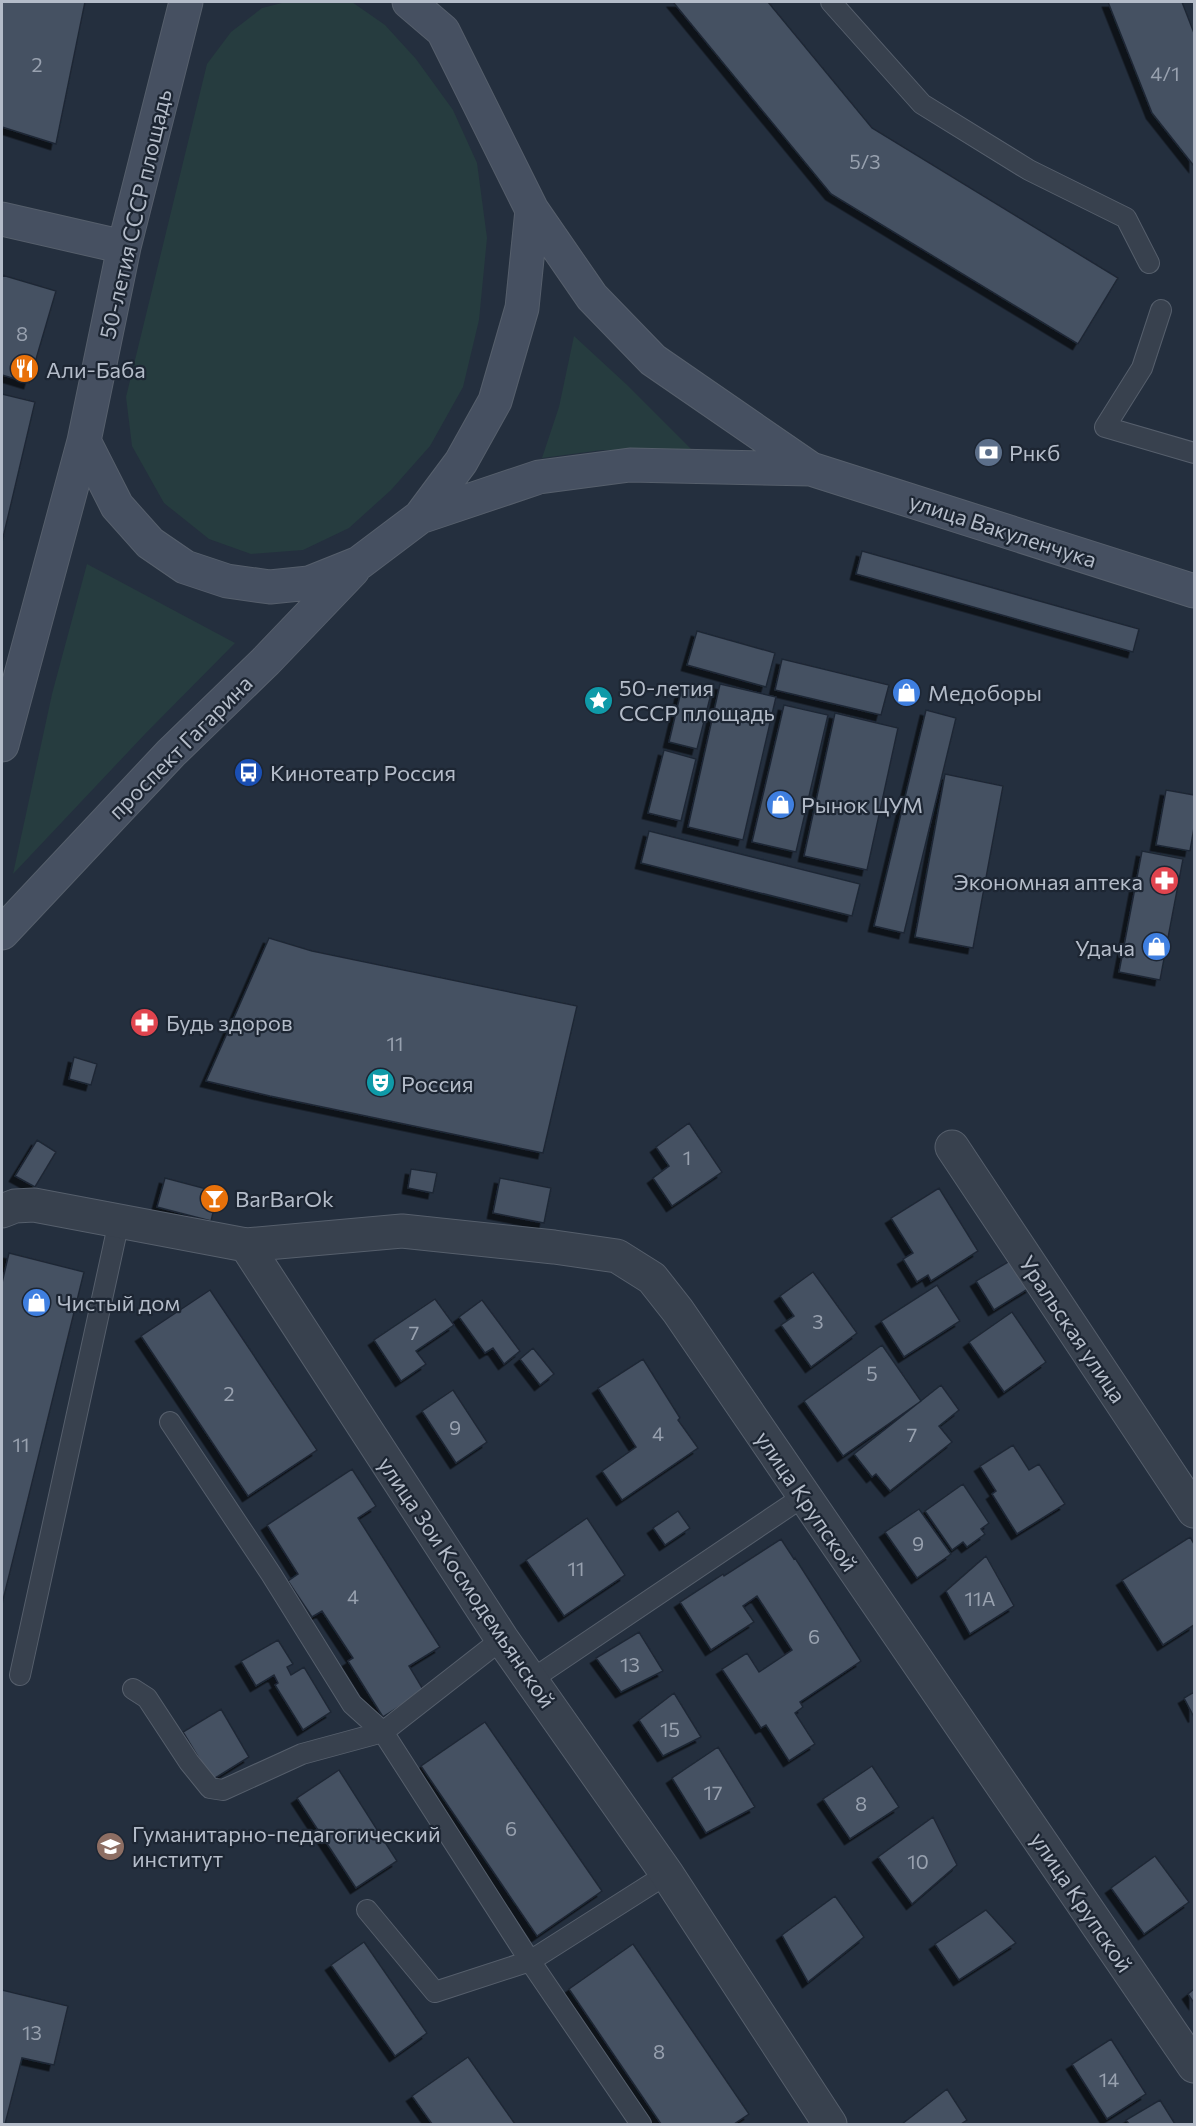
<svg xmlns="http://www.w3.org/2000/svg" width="1196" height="2126" font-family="Commissioner,sans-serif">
  <defs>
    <filter id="shadow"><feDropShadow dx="-5.5" dy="5.5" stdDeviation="0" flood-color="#0009"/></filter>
  </defs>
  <rect width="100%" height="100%" fill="#242f3e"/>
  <path fill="#263c3f" d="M 286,2 L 352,2 L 385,25 L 416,59 L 453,110 L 477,163 L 487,238 L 479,320 L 463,387 L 430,446 L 391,490 L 349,528 L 303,550 L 251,554 L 209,539 L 164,503 L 132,446 L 126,397 L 207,64 L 231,32 L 262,8 Z
    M 574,336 L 626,384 L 693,451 L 602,450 L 542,458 L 559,407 Z
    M 87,564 L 235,643 L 145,734 L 13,874 L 52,694 Z"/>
  <path fill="#455162" stroke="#1f2835" stroke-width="1.5" filter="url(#shadow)" d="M 2,2 L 85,2 L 56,144 L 2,127 Z
    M 673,2 L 768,2 L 872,128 L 1118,278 L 1078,344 L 831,194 Z
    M 1108,2 L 1182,2 L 1194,33 L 1194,166 L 1152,113 Z
    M 2,275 L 56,291 L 29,383 L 2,375 Z
    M 2,394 L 35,402 L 2,542 Z
    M 862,551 L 1139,629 L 1133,652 L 856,574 Z
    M 697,631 L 775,653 L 766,687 L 687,665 Z
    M 782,659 L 889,685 L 881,715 L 775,690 Z
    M 683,683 L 712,690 L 697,749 L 669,742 Z
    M 720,684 L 776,697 L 743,840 L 688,827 Z
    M 784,705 L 828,715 L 796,852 L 752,842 Z
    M 926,710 L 956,718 L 904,933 L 874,926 Z
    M 835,713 L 898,728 L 867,870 L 804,856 Z
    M 664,750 L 696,759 L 681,821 L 648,813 Z
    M 945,774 L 1003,786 L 973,948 L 915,937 Z
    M 1166,790 L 1194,795 L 1194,828 L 1190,851 L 1156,845 Z
    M 649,831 L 860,884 L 852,916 L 641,863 Z
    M 1142,851 L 1183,859 L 1160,980 L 1119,972 Z
    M 269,938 L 312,951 L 577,1006 L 543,1153 L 270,1096 L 206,1081 Z
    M 74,1057 L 97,1064 L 91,1085 L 69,1079 Z
    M 689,1123 L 722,1172 L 672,1206 L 653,1178 L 669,1166 L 656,1147 Z
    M 37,1140 L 56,1152 L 35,1187 L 15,1176 Z
    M 411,1169 L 437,1173 L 433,1193 L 408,1188 Z
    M 165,1178 L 218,1192 L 211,1221 L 157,1207 Z
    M 500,1178 L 551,1188 L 544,1223 L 493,1213 Z
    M 939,1188 L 978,1251 L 931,1281 L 928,1275 L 917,1282 L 903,1259 L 913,1253 L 891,1218 Z
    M 9,1253 L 84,1272 L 2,1604 L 2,1283 Z
    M 1013,1259 L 1031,1287 L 994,1310 L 976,1281 Z
    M 813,1272 L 857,1333 L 811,1367 L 781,1325 L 794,1316 L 780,1296 Z
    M 937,1285 L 960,1321 L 904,1357 L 881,1321 Z
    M 210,1290 L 317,1450 L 248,1496 L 141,1336 Z
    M 435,1299 L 454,1325 L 416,1351 L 426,1364 L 401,1381 L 374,1340 Z
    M 482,1300 L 520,1351 L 504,1364 L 493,1348 L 485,1353 L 459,1317 Z
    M 1012,1312 L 1046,1362 L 1004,1392 L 969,1342 Z
    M 882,1345 L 921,1401 L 843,1456 L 804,1401 Z
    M 533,1348 L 554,1374 L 540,1385 L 520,1359 Z
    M 643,1359 L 680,1418 L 678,1420 L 698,1448 L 622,1500 L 602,1471 L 636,1447 L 598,1388 Z
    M 941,1385 L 959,1410 L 939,1426 L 952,1442 L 890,1491 L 876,1474 L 872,1477 L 854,1454 Z
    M 453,1390 L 487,1442 L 456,1463 L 422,1411 Z
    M 1013,1445 L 1029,1470 L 1039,1464 L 1065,1504 L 1017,1534 L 992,1494 L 996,1491 L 980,1466 Z
    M 352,1469 L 376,1506 L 358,1518 L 440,1647 L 409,1666 L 424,1691 L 383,1717 L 348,1661 L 353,1658 L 322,1611 L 312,1617 L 288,1581 L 298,1574 L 267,1525 Z
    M 963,1484 L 989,1523 L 981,1529 L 985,1534 L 967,1547 L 963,1542 L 952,1550 L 925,1511 Z
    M 919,1509 L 951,1554 L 917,1578 L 885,1532 Z
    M 678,1511 L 690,1528 L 665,1545 L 653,1528 Z
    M 587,1518 L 625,1575 L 564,1616 L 526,1560 Z
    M 1190,1537 L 1194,1544 L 1194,1625 L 1163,1645 L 1122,1580 Z
    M 781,1539 L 794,1559 L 795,1558 L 861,1661 L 800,1702 L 803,1707 L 795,1713 L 815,1744 L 789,1761 L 766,1725 L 761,1728 L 722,1669 L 747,1653 L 759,1672 L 792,1650 L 757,1596 L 743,1606 L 754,1622 L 711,1650 L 680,1602 L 723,1574 L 724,1576 Z
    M 986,1556 L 1014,1606 L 970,1634 L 946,1591 Z
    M 639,1632 L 663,1671 L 621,1692 L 596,1658 Z
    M 278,1640 L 293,1664 L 287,1667 L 291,1675 L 304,1667 L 331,1712 L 303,1730 L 275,1685 L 278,1683 L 274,1675 L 256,1686 L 241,1661 Z
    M 1194,1692 L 1194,1717 L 1184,1698 Z
    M 674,1693 L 701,1737 L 663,1756 L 639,1720 Z
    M 221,1709 L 249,1757 L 212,1780 L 183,1732 Z
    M 485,1722 L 602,1891 L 537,1936 L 421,1766 Z
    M 718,1747 L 755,1807 L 706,1833 L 672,1778 Z
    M 872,1766 L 899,1807 L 850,1839 L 823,1799 Z
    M 339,1770 L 397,1861 L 356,1888 L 297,1798 Z
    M 933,1817 L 957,1865 L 912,1904 L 878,1857 Z
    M 1155,1856 L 1189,1902 L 1144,1934 L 1111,1888 Z
    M 835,1896 L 864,1937 L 808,1982 L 782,1935 Z
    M 986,1910 L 1016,1943 L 959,1980 L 935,1944 Z
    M 364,1942 L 427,2033 L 395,2056 L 331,1965 Z
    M 633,1944 L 749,2114 L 734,2124 L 661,2124 L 569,1989 Z
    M 1194,1989 L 1194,2003 L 1188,1994 Z
    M 2,1990 L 68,2006 L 54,2065 L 22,2058 L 5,2124 L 2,2124 Z
    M 1111,2039 L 1146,2094 L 1107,2119 L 1072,2064 Z
    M 468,2057 L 515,2124 L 432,2124 L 412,2096 Z
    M 947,2089 L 967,2120 L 961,2124 L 902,2124 Z
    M 1160,2100 L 1175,2124 L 1129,2124 L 1126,2120 Z"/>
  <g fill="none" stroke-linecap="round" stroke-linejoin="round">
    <defs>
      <path id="service" d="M 831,2 L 922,104 L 1029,170 L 1126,218 L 1149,263
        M 1161,310 L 1142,368 L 1105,427 L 1194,453
        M 170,1422 L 271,1574 L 352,1704 L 383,1732 L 530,1961 L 641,2124
        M 20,1675 L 119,1221
        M 531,1680 L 804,1496
        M 133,1689 L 147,1698 L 189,1762 L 210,1788 L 223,1790 L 302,1754 L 383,1732 L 502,1639
        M 367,1910 L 435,1992 L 530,1961 L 667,1874"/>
      <path id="minor" d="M 952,1147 L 1194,1511
        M 2,1211 L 15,1206 L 34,1205 L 246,1245 L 502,1639 L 667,1874 L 830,2124
        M 246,1245 L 402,1231 L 554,1247 L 617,1256 L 652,1278 L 678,1311 L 1194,2066"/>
      <path id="secondary" d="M 409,2 L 443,31 L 532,210 L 592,297 L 653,360 L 811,469
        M 2,219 L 124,247
        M 84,441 L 117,506 L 150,543 L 185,567 L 227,581 L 270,587 L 309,583 L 359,563 L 420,517 L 461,462 L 495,401 L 522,308 L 532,210
        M 420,517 L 539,477 L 630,465 L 811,469 L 1194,591
        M 2,745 L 84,441 L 124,247 L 186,2
        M 2,933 L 171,753 L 266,661 L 353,570"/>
    </defs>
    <use href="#service" stroke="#565f6c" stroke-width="22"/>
    <use href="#minor" stroke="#565f6c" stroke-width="35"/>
    <use href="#secondary" stroke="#565f6c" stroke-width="35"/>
    <use href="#service" stroke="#38414e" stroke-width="20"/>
    <use href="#minor" stroke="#38414e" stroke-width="33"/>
    <use href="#secondary" stroke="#465061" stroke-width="33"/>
  </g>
  <defs>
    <symbol id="restaurant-disc" viewBox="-11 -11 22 22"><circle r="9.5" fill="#e8710a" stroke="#1d2633"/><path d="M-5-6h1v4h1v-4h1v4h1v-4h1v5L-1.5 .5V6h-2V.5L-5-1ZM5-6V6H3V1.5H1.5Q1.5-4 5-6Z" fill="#fff"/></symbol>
    <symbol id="bank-disc" viewBox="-11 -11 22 22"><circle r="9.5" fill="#5c6f8a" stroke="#1d2633"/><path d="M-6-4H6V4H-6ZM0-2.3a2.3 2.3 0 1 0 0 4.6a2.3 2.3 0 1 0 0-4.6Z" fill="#fff"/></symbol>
    <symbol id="shop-disc" viewBox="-11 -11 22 22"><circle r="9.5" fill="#3f7fe0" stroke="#1d2633"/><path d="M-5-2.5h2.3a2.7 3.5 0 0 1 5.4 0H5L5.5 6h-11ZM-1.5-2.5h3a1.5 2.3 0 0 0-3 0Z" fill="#fff"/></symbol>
    <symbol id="sight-disc" viewBox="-11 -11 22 22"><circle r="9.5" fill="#0f9aa8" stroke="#1d2633"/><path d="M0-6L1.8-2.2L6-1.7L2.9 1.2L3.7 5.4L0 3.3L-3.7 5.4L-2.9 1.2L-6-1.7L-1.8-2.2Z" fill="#fff"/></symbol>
    <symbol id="bus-disc" viewBox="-11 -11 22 22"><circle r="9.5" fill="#1a4fb4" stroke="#1d2633"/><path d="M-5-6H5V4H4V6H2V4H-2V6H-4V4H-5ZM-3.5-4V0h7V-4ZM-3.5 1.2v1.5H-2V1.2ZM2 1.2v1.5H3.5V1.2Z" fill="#fff"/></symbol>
    <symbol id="pharmacy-disc" viewBox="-11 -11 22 22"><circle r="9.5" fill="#e0444e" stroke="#1d2633"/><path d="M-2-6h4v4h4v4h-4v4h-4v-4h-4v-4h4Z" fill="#fff"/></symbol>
    <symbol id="theatre-disc" viewBox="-11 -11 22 22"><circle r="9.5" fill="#0f9aa8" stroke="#1d2633"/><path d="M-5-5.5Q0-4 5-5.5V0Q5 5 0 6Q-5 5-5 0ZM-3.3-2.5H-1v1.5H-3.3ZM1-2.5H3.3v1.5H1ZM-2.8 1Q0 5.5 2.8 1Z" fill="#fff"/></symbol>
    <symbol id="bar-disc" viewBox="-11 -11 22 22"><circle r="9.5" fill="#e8710a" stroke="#1d2633"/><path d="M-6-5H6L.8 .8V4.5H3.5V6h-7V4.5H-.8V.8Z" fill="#fff"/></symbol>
    <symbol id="university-disc" viewBox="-11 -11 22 22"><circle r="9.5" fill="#8d6e63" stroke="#1d2633"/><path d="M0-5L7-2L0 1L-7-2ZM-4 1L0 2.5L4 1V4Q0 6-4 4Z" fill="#fff"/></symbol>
  </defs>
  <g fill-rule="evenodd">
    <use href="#restaurant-disc" x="8" y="352" width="33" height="33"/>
    <use href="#bank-disc" x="972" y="436" width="33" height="33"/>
    <use href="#shop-disc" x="890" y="676" width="33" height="33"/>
    <use href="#sight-disc" x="582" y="684" width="33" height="33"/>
    <use href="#bus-disc" x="232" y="756" width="33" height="33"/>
    <use href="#shop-disc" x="764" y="788" width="33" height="33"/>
    <use href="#pharmacy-disc" x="1148" y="864" width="33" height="33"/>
    <use href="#shop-disc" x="1140" y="930" width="33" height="33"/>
    <use href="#pharmacy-disc" x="128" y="1006" width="33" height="33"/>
    <use href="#theatre-disc" x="364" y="1066" width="33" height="33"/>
    <use href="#bar-disc" x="198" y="1182" width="33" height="33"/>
    <use href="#shop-disc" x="20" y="1286" width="33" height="33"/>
    <use href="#university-disc" x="94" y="1830" width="33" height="33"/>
  </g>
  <g text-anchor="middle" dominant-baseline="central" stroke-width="4.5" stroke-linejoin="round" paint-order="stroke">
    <g font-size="20" fill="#98a1af">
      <text x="37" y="64">2</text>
      <text x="1165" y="73">4/1</text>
      <text x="865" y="161">5/3</text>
      <text x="22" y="333">8</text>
      <text x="395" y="1043">11</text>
      <text x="687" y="1157">1</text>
      <text x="818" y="1321">3</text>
      <text x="414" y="1332">7</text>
      <text x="872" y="1373">5</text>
      <text x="229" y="1393">2</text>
      <text x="455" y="1427">9</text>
      <text x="658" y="1433">4</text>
      <text x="912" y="1434">7</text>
      <text x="21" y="1444">11</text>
      <text x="918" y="1543">9</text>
      <text x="576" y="1568">11</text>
      <text x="353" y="1596">4</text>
      <text x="980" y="1598">11А</text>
      <text x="814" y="1636">6</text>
      <text x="630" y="1664">13</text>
      <text x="670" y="1729">15</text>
      <text x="713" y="1792">17</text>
      <text x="861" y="1803">8</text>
      <text x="511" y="1828">6</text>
      <text x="918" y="1861">10</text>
      <text x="32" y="2032">13</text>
      <text x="659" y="2051">8</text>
      <text x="1109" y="2079">14</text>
    </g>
    <g font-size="22" fill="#b4bcc9" stroke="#1d2633">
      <text transform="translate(135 214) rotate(-77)">50-летия СССР площадь</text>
      <text transform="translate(1003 530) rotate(18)">улица Вакуленчука</text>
      <text transform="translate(180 747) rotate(-45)">проспект Гагарина</text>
      <text transform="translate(1073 1329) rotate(56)">Уральская улица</text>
      <text transform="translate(807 1501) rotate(56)">улица Крупской</text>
      <text transform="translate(467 1582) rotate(56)">улица Зои Космодемьянской</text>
      <text transform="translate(1082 1902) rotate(56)">улица Крупской</text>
    </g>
    <g font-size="22" fill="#b4bcc9" stroke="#1d2633" text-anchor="start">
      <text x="46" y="369">Али-Баба</text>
      <text x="1009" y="452">Рнкб</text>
      <text x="619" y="687">50-летия<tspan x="619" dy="25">СССР площадь</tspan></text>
      <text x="928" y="692">Медоборы</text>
      <text x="270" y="772">Кинотеатр Россия</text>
      <text x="801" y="804">Рынок ЦУМ</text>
      <text x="1143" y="881" text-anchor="end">Экономная аптека</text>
      <text x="1135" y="947" text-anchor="end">Удача</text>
      <text x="166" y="1022">Будь здоров</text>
      <text x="401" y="1083">Россия</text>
      <text x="235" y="1198">BarBarOk</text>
      <text x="57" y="1302">Чистый дом</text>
      <text x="132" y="1833">Гуманитарно-педагогический<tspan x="132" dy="25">институт</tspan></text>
    </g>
  </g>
  <rect width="1196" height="2126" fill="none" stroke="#b4bcc9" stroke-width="6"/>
</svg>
